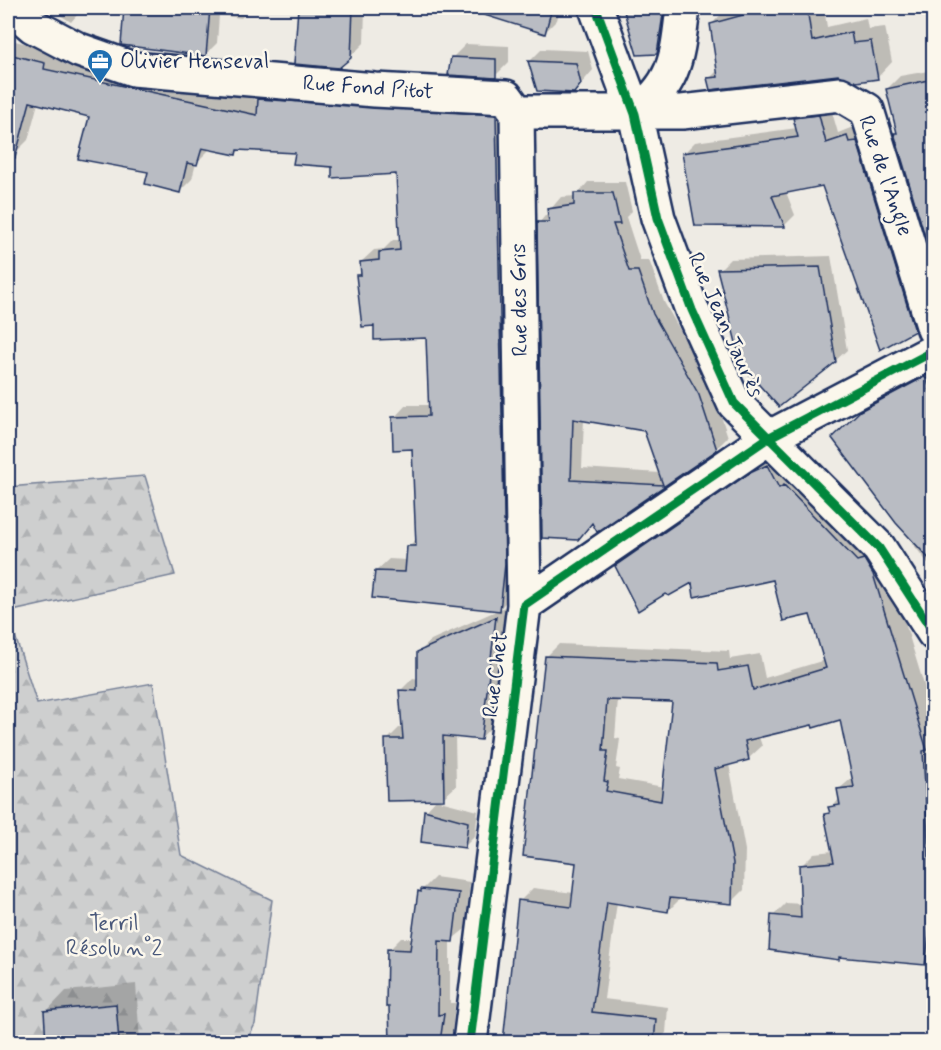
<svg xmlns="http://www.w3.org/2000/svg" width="941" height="1050" font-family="Mynerve,sans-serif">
  <defs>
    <pattern id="forest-firs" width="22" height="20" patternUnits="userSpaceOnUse" patternTransform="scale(1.5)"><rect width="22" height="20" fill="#cecfcf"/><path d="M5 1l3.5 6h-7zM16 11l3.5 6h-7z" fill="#b0b2b4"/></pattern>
  </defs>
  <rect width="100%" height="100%" fill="#eeebe4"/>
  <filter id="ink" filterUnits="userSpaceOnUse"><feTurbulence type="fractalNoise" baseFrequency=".0167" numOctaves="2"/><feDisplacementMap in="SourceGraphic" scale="12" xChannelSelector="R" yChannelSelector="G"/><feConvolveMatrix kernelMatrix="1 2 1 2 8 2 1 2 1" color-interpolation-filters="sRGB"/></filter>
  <g filter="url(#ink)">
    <path fill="url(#forest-firs)" stroke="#747f96" stroke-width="1.5" d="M 145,476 L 175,575 L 8,612 L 8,487 Z
      M 8,614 L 37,704 L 153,683 L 181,855 L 272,900 L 255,1024 L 246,1042 L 8,1042 Z"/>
    <path fill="#0003" fill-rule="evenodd" d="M 49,8 L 83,8 L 71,22 Z
      M 125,8 L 252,8 L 241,18 L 219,15 L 217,43 L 205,55 L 122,44 Z
      M 298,8 L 365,8 L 364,43 L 350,57 L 296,63 Z
      M 466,8 L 504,8 L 495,17 Z
      M 515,8 L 560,8 L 557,20 L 545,32 L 519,24 Z
      M 624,8 L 675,8 L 670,38 L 656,52 L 638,53 Z
      M 733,8 L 824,8 L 827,27 L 866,18 L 868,29 L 885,27 L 892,62 L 878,77 L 838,74 L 709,79 L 718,70 L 711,25 L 726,9 Z
      M 11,40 L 56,51 L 55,57 L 258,100 L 272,87 L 508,103 L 511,597 L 499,609 L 376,571 L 389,559 L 407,560 L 408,547 L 417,538 L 413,448 L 394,418 L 406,405 L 430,405 L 428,336 L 375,324 L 358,276 L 362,271 L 361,262 L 374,250 L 384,249 L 393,240 L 401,240 L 397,173 L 334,165 L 297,152 L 241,149 L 236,154 L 210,149 L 196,163 L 192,179 L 180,191 L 150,171 L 91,116 L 38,103 L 28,140 L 15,153 L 8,150 L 8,44 Z
      M 466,44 L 509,46 L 509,62 L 495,76 L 452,58 Z
      M 542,49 L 588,51 L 593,70 L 574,92 L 530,61 Z
      M 934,70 L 934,258 L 895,134 L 898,131 L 887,89 L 900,76 Z
      M 830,105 L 838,133 L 858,125 L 918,315 L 906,326 L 823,184 L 786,192 L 795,215 L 784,226 L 684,153 L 695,142 L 797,128 L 795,119 L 806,107 Z
      M 588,182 L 625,182 L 632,211 L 626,217 L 640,260 L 649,260 L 664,302 L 710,383 L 728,437 L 716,449 L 598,530 L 593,522 L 578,538 L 539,223 L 561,197 L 576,196 ZM 584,419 L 645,429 L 660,473 L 582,468 Z
      M 831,256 L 847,350 L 835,361 L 719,270 L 730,259 Z
      M 934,368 L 934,571 L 913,544 L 916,541 L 834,438 L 874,399 Z
      M 780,453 L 886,560 L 934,718 L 934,964 L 841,955 L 838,958 L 773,916 L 786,903 L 802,904 L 801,866 L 814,853 L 833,851 L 826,815 L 840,798 L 838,790 L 853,777 L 841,718 L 759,737 L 762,746 L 749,758 L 729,764 L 745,850 L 744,890 L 731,903 L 681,898 L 668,911 L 617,902 L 604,999 L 668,1007 L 666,1033 L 656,1042 L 503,1042 L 520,901 L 533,888 L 574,893 L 578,862 L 546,657 L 559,644 L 729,651 L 730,659 L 760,654 L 765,678 L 825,660 L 811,613 L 774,578 L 694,580 L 616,566 L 629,553 ZM 618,699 L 674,701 L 664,787 L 618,779 L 620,769 L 616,768 L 620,739 L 615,738 Z
      M 507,606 L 492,726 L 480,739 L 455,736 L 456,786 L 443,798 L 387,740 L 399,728 L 403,728 L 401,690 L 413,678 L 419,679 L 419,653 L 431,640 Z
      M 436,800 L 478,811 L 475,836 L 464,847 L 426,811 Z
      M 435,877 L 470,882 L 465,929 L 450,941 L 450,1003 L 455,1003 L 451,1042 L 388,1042 L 392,1041 L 389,950 L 401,938 L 413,938 L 420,892 Z
      M 136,984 L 140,1042 L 47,1042 L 46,1012 L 66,991 Z"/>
    <path fill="#b9bcc3" stroke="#1b2f5e" stroke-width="1.5" fill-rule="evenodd" d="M 124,8 L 210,8 L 206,56 L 121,45 Z
      M 298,8 L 353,8 L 351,58 L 339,68 L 294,64 Z
      M 479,8 L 552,8 L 545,34 L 478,13 Z
      M 623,8 L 664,8 L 657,54 L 637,55 Z
      M 741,8 L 807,8 L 812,41 L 851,32 L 853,43 L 871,41 L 878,79 L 856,82 L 838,75 L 710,90 L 707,78 L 718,77 L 710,24 L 743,15 Z
      M 8,54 L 45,63 L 44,69 L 257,115 L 258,99 L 496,115 L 505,564 L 500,611 L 372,598 L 375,571 L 405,572 L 407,546 L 416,546 L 412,449 L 393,450 L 392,417 L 429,416 L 426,338 L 374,340 L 374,326 L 362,327 L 356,275 L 361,275 L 360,262 L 379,260 L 379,252 L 400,250 L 396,174 L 332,178 L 332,167 L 293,164 L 295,153 L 237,150 L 236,155 L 202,148 L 197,165 L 187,163 L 180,193 L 145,184 L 148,172 L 78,159 L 89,117 L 30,102 L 15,158 L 8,157 Z
      M 451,57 L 496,59 L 496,78 L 448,75 Z
      M 528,61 L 576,63 L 581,84 L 574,93 L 537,91 Z
      M 933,79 L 933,263 L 894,133 L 897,133 L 886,89 Z
      M 819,115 L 826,143 L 847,136 L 849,142 L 857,141 L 915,331 L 880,350 L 822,186 L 772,196 L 785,227 L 695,226 L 682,153 L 798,137 L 793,118 Z
      M 574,193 L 613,193 L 620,224 L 613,224 L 629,271 L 638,271 L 653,314 L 699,395 L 717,450 L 597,532 L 592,523 L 578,540 L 542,538 L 537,222 L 549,222 L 547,209 L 574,205 ZM 573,419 L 644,431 L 663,485 L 571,480 Z
      M 820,267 L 836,362 L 779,407 L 742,366 L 717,269 Z
      M 924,377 L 927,379 L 933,403 L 933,563 L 896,523 L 832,438 L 860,411 Z
      M 767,465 L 779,488 L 784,485 L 857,561 L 864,559 L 873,574 L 927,750 L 923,751 L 932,912 L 925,965 L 839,957 L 839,960 L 769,950 L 771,915 L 801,918 L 799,865 L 834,862 L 824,814 L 830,813 L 828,807 L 840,805 L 837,789 L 854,787 L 840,720 L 813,728 L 812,725 L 745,741 L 749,760 L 715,769 L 733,863 L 732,904 L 670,898 L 668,912 L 607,902 L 592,1012 L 656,1019 L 654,1042 L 503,1042 L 518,900 L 571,907 L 576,863 L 523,856 L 545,656 L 717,663 L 718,671 L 748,666 L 753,690 L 826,668 L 810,615 L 783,621 L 773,580 L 694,597 L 692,583 L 669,596 L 665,594 L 638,611 L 615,566 L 748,474 ZM 607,700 L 672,702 L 661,801 L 606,791 L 608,782 L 604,781 L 608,751 L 603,751 Z
      M 496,617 L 481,740 L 443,736 L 444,800 L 387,801 L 385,739 L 403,739 L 399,690 L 417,691 L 417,652 Z
      M 424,810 L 468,822 L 465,848 L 421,842 Z
      M 421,889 L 459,893 L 453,942 L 439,941 L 438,1015 L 444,1014 L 440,1042 L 390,1042 L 389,1007 L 386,1007 L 387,949 L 410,950 L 418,891 L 421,892 Z
      M 116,1004 L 119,1042 L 46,1042 L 44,1011 Z"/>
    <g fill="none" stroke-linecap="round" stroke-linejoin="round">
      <defs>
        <path id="minor" d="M 12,8 L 33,26 L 79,50 L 133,69 L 375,90 L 506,97 L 517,112
          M 596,8 L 635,114 L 658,218 L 692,310 L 734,403 L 879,548 L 934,633
          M 517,112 L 682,112 L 840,94 L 867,110 L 934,329
          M 517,112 L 524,605
          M 635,114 C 677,82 677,56 683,8
          M 470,1042 L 524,605 L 768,438 L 934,351"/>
      </defs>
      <use href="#minor" stroke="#1b2f5e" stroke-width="38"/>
      <use href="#minor" stroke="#fbf7ec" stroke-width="33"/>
      <defs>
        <path id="cycleway" d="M 596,8 L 635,114 L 658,218 L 692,310 L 734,403 L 879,548 L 934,633
          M 470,1042 L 524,605 L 768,438 L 934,351"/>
      </defs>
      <use href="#cycleway" stroke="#fbf7ec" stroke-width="13"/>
      <use href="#cycleway" stroke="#00873e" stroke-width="9"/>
    </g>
  </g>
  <defs>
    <symbol id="office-pin" viewBox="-11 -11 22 30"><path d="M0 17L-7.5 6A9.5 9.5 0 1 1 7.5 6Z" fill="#1f6fb2" stroke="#fbf7ec"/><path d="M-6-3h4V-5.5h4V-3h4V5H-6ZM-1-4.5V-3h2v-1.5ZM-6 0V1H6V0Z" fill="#fff"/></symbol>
  </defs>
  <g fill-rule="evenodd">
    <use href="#office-pin" x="85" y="47" width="30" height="40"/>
  </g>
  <g text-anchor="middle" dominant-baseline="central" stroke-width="5" stroke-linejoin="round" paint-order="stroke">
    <g font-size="22" fill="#1b2f5e" stroke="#fbf7ec" text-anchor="start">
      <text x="120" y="62">Olivier Henseval</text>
    </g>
    <g font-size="22" fill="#1b2f5e" stroke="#fbf7ec">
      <text transform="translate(368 88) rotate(4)">Rue Fond Pitot</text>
      <text transform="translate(885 176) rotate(71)">Rue de l'Angle</text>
      <text transform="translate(520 300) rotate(-91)">Rue des Gris</text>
      <text transform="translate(725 325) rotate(66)">Rue Jean Jaurès</text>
      <text transform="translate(496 675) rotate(-83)">Rue Chet</text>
    </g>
    <g font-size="22" fill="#48577a" stroke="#fbf7ec">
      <text x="114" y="924">Terril<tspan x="114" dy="25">Résolu n°2</tspan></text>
    </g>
  </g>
  <rect width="941" height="1050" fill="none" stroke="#fbf7ec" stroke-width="30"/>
  <rect x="15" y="15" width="911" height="1020" fill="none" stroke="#1b2f5e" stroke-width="2" filter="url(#ink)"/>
</svg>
